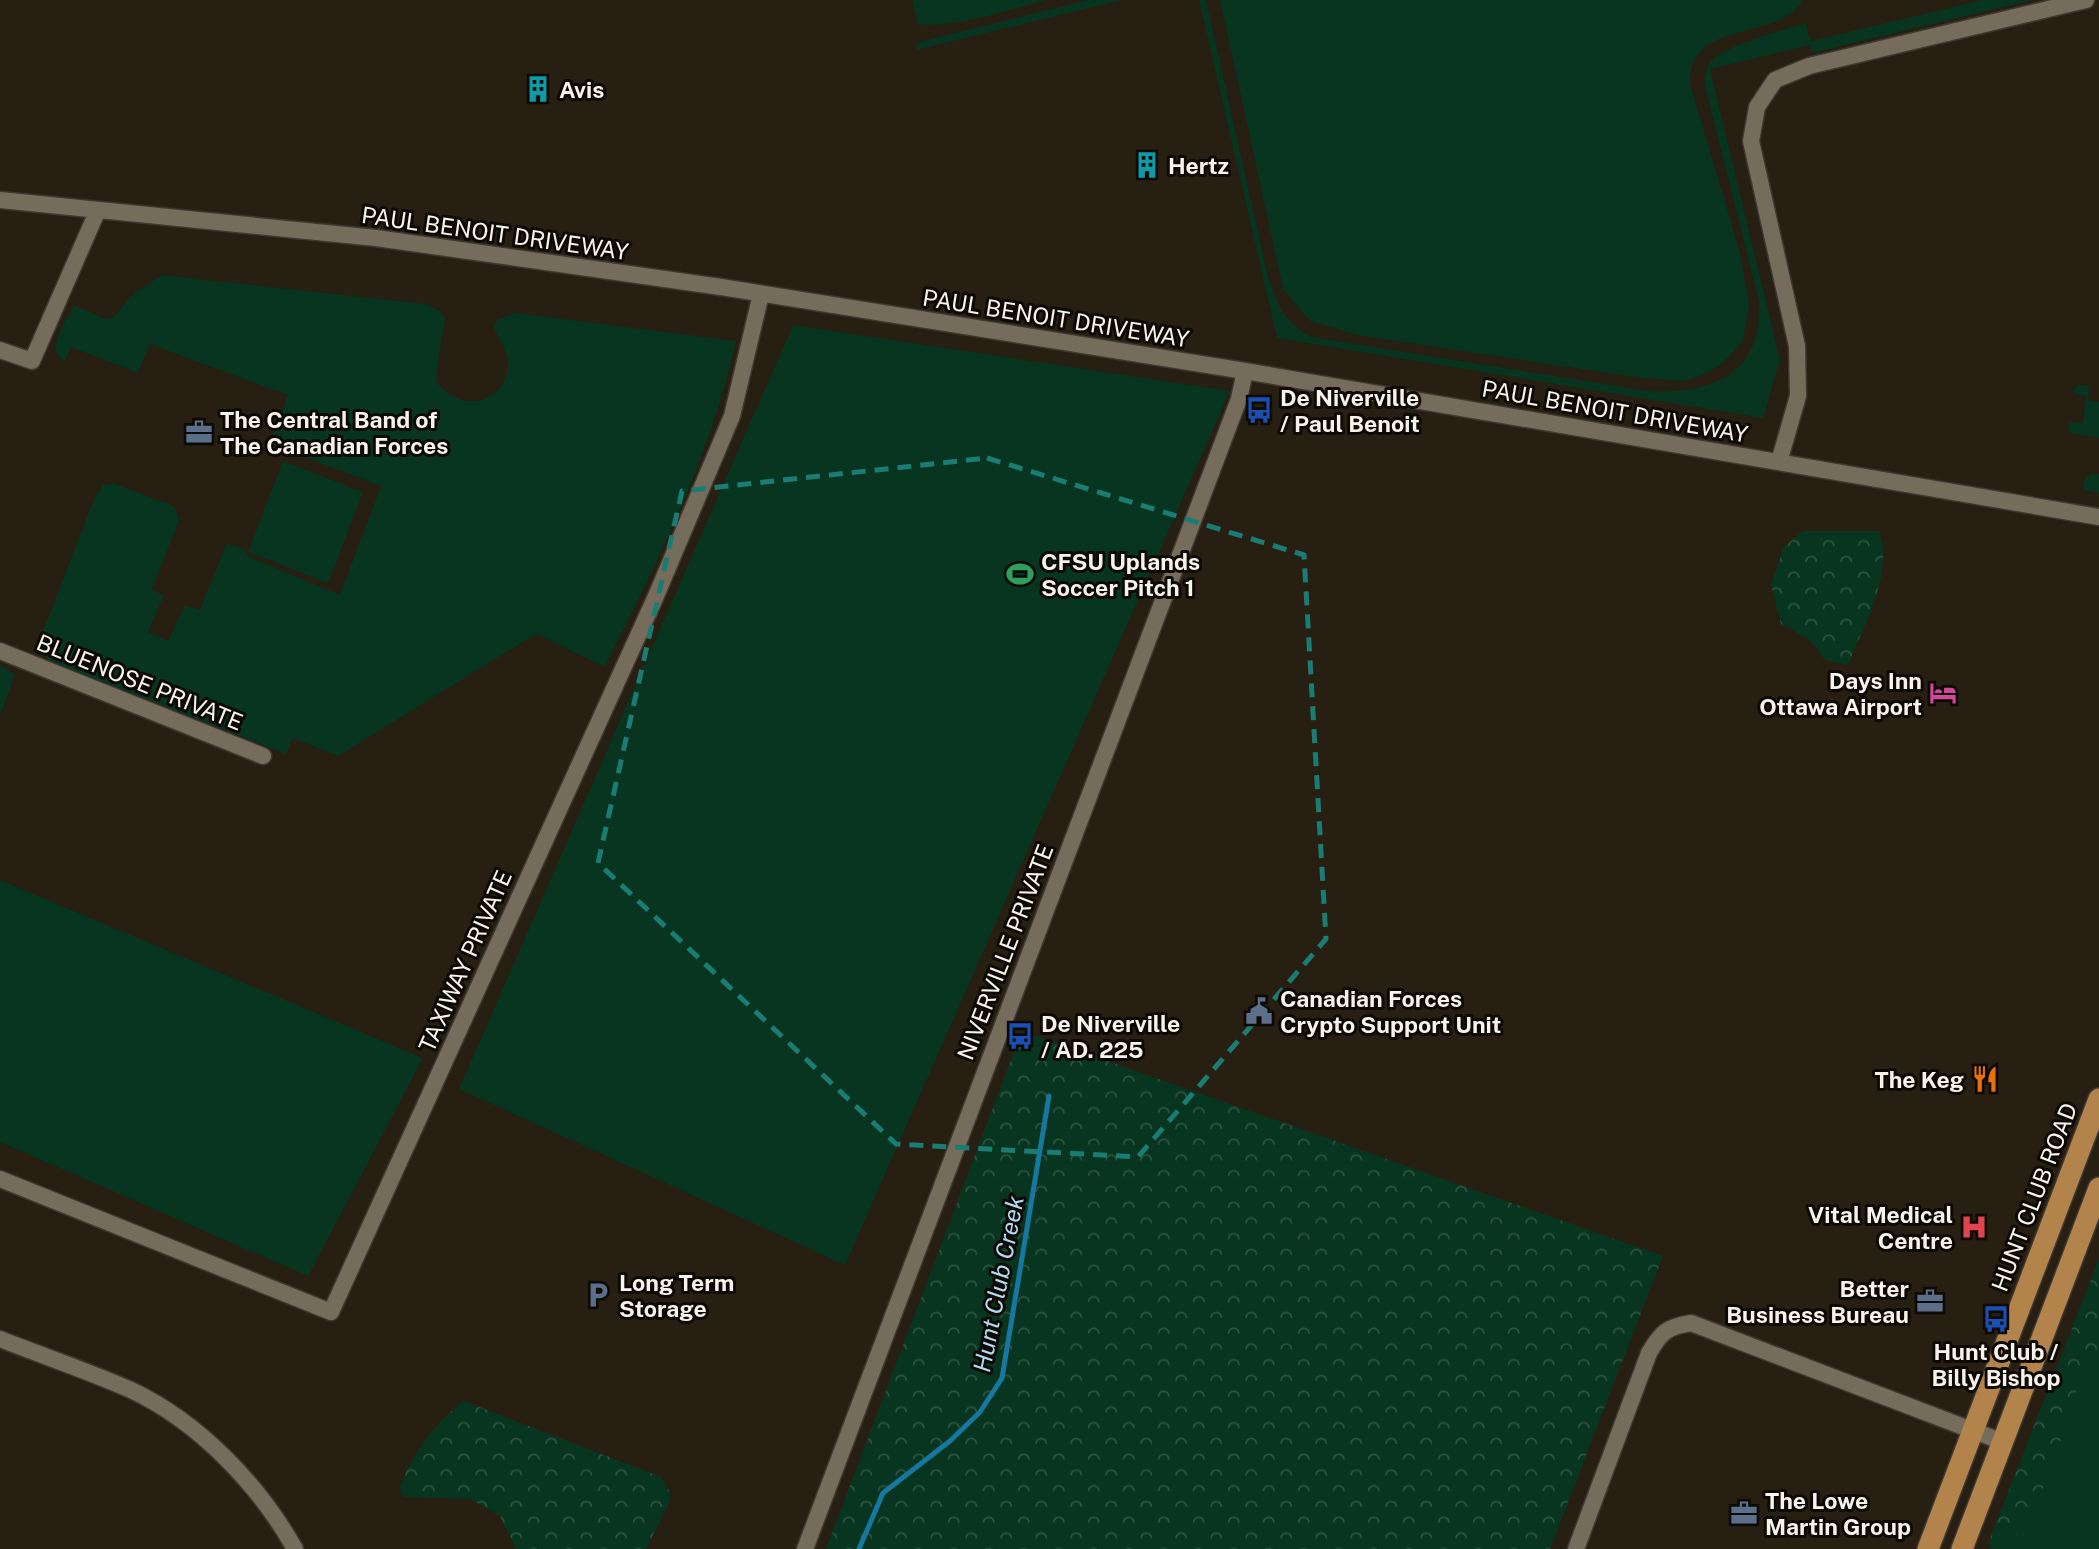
<svg xmlns="http://www.w3.org/2000/svg" width="2099" height="1549" font-family="'Public Sans',sans-serif">
  <defs>
    <pattern id="forest-crowns" width="20" height="18" patternUnits="userSpaceOnUse" patternTransform="scale(1.75)"><rect width="20" height="18" fill="#083520"/><path d="M2 6a3 3 0 1 1 6 0M12 15a3 3 0 1 1 6 0" fill="none" stroke="#2d5341"/></pattern>
  </defs>
  <rect width="100%" height="100%" fill="#271f12"/>
  <path fill="#083520" d="M 912,0 L 1046,0 C 1011,9 953,29 918,24 Z
    M 1088,0 L 1122,0 L 916,50 L 916,44 L 919,42 Z
    M 1199,0 L 1206,0 L 1268,277 C 1279,307 1283,321 1311,337 L 1648,391 C 1712,395 1763,374 1759,301 L 1705,86 C 1705,79 1705,70 1709,64 C 1720,46 1784,30 1806,23 L 1810,41 L 1983,0 L 2032,0 L 1812,53 L 1810,45 L 1710,69 L 1780,360 L 1763,418 L 1277,338 Z
    M 1220,0 L 1801,0 L 1802,4 C 1798,7 1794,12 1789,15 C 1754,37 1689,27 1690,84 L 1740,253 L 1749,306 L 1743,341 L 1724,362 L 1705,374 L 1684,381 L 1642,378 L 1357,335 L 1310,321 L 1283,289 Z
    M 162,275 L 425,304 L 439,310 L 445,317 C 444,328 434,376 437,382 C 440,387 448,393 453,396 C 481,413 515,387 507,355 C 504,346 497,335 493,326 L 498,319 L 515,313 L 736,341 C 711,456 657,562 605,667 L 536,634 L 338,756 L 293,738 L 286,754 L 49,661 L 41,645 L 41,637 L 94,499 L 103,485 L 115,484 L 171,505 L 176,509 L 179,520 L 152,590 L 164,595 L 148,632 L 168,641 L 185,605 L 200,610 L 227,543 L 245,550 L 247,556 L 340,595 L 381,486 L 270,444 L 288,395 L 150,344 L 138,373 L 71,347 L 65,361 C 43,351 67,321 74,305 L 105,319 L 113,318 L 134,293 Z
    M 793,325 L 1230,391 L 845,1265 L 459,1089 Z
    M 2078,385 L 2089,385 L 2088,400 L 2099,402 L 2099,438 L 2070,433 L 2068,425 L 2070,422 L 2083,423 L 2086,396 L 2075,394 L 2073,391 Z
    M 283,461 L 363,492 L 328,583 L 248,552 Z
    M 2090,474 L 2099,474 L 2099,493 L 2084,490 L 2083,483 Z
    M 0,665 L 15,674 L 0,716 Z
    M 0,880 L 423,1058 L 308,1276 L 0,1142 Z
    M 2099,1271 L 2099,1549 L 1991,1549 Z"/>
  <path fill="url(#forest-crowns)" d="M 1803,531 L 1879,531 C 1895,570 1863,628 1848,665 L 1825,660 L 1810,640 L 1781,624 L 1771,584 L 1784,547 Z
    M 1022,1031 L 1663,1256 L 1550,1549 L 826,1549 Z
    M 2099,1259 L 2099,1351 L 2076,1392 L 2049,1476 L 2027,1520 L 2011,1543 L 1993,1549 L 1988,1544 Z
    M 464,1401 L 661,1477 L 670,1492 L 670,1501 L 646,1549 L 516,1549 L 500,1516 L 470,1499 L 404,1497 L 400,1490 C 408,1458 437,1420 464,1401 Z"/>
  <g fill="none" stroke-linecap="round" stroke-linejoin="round">
    <path stroke="#16779f" stroke-width="5" d="M 859,1549 L 883,1493 L 950,1441 L 980,1412 L 1002,1378 L 1049,1096"/>
    <defs>
      <path id="street" d="M 0,200 L 376,238 L 721,287 L 1245,371 L 2099,517
        M 0,350 L 32,361 L 97,212
        M 1779,462 L 1798,396 L 1797,346 L 1751,141 L 1757,107 L 1775,80 L 1809,66 L 2086,0
        M 0,651 L 263,756
        M 0,1179 L 331,1312 L 656,596 L 732,416 L 761,294
        M 0,1339 C 43,1356 88,1371 131,1390 C 199,1422 259,1485 295,1549
        M 805,1549 L 1239,399 L 1245,371
        M 1576,1549 L 1649,1353 C 1661,1332 1667,1327 1691,1323 L 2003,1442"/>
      <path id="primary" d="M 1928,1549 L 2099,1099
        M 1962,1549 L 2099,1188"/>
    </defs>
    <use href="#street" stroke="#3f3830" stroke-width="19"/>
    <use href="#primary" stroke="#3f3830" stroke-width="24"/>
    <use href="#street" stroke="#756c5c" stroke-width="16"/>
    <use href="#primary" stroke="#b2844c" stroke-width="21"/>
  </g>
  <path fill="none" stroke="#1b7c74" stroke-width="5" stroke-dasharray="14 9" stroke-linejoin="round" d="M 987,458 L 1304,555 L 1326,939 L 1138,1157 L 896,1144 L 598,863 L 682,491 Z"/>
  <defs>
    <symbol id="building-bare" viewBox="-9 -9 18 18"><path d="M-4-6H4V6H1V3H-1V6H-4ZM-2.5-4.3h1.7v1.8h-1.7ZM.8-4.3h1.7v1.8H.8ZM-2.5-1h1.7V.8h-1.7ZM.8-1h1.7V.8H.8Z" fill="#0f9aa8" stroke="#0d0a05" stroke-width="2.5" paint-order="stroke"/></symbol>
    <symbol id="bus-bare" viewBox="-9 -9 18 18"><path d="M-5-6H5V4H4V6H2V4H-2V6H-4V4H-5ZM-3.5-4V0h7V-4ZM-3.5 1.2v1.5H-2V1.2ZM2 1.2v1.5H3.5V1.2Z" fill="#1a4fb4" stroke="#0d0a05" stroke-width="2.5" paint-order="stroke"/></symbol>
    <symbol id="office-bare" viewBox="-9 -9 18 18"><path d="M-6-3h4V-5.5h4V-3h4V5H-6ZM-1-4.5V-3h2v-1.5ZM-6 0V1H6V0Z" fill="#5c6f8a" stroke="#0d0a05" stroke-width="2.5" paint-order="stroke"/></symbol>
    <symbol id="stadium-bare" viewBox="-9 -9 18 18"><path d="M0-5a6.5 5 0 1 0 0 10a6.5 5 0 1 0 0-10ZM-3.5-1.8h7v3.6h-7Z" fill="#2e9e5b" stroke="#0d0a05" stroke-width="2.5" paint-order="stroke"/></symbol>
    <symbol id="hotel-bare" viewBox="-9 -9 18 18"><path d="M-6-4.5h1.5V1H6V5H4.5V3h-9V5H-6ZM-4 0a1.8 1.8 0 1 1 3.6 0ZM.5 0V-2.5h3Q6-2.5 6 0Z" fill="#d1479c" stroke="#0d0a05" stroke-width="2.5" paint-order="stroke"/></symbol>
    <symbol id="civic-bare" viewBox="-9 -9 18 18"><path d="M-.6-6.5H3V-4.5H.6V-3L4-1V1h2V6H-6V1h2V-1L-.6-3ZM-1.2 2.5V6h2.4V2.5Z" fill="#5c6f8a" stroke="#0d0a05" stroke-width="2.5" paint-order="stroke"/></symbol>
    <symbol id="restaurant-bare" viewBox="-9 -9 18 18"><path d="M-5-6h1v4h1v-4h1v4h1v-4h1v5L-1.5 .5V6h-2V.5L-5-1ZM5-6V6H3V1.5H1.5Q1.5-4 5-6Z" fill="#e8710a" stroke="#0d0a05" stroke-width="2.5" paint-order="stroke"/></symbol>
    <symbol id="hospital-bare" viewBox="-9 -9 18 18"><path d="M-5-5h3v3.5h4V-5h3V5h-3V1.5h-4V5h-3Z" fill="#e0444e" stroke="#0d0a05" stroke-width="2.5" paint-order="stroke"/></symbol>
    <symbol id="parking-bare" viewBox="-9 -9 18 18"><path d="M-3.5-5.5H1a3.5 3.5 0 0 1 0 7H-1V5.5H-3.5ZM-1-3.4V-.6H.8a1.4 1.4 0 0 0 0-2.8Z" fill="#5c6f8a" stroke="#0d0a05" stroke-width="2.5" paint-order="stroke"/></symbol>
  </defs>
  <g fill-rule="evenodd">
    <use href="#building-bare" x="519" y="70" width="38" height="38"/>
    <use href="#building-bare" x="1128" y="146" width="38" height="38"/>
    <use href="#bus-bare" x="1240" y="391" width="38" height="38"/>
    <use href="#office-bare" x="180" y="413" width="38" height="38"/>
    <use href="#stadium-bare" x="1001" y="555" width="38" height="38"/>
    <use href="#hotel-bare" x="1924" y="674" width="38" height="38"/>
    <use href="#civic-bare" x="1240" y="992" width="38" height="38"/>
    <use href="#bus-bare" x="1001" y="1017" width="38" height="38"/>
    <use href="#restaurant-bare" x="1966" y="1060" width="38" height="38"/>
    <use href="#hospital-bare" x="1955" y="1208" width="38" height="38"/>
    <use href="#parking-bare" x="579" y="1276" width="38" height="38"/>
    <use href="#office-bare" x="1911" y="1282" width="38" height="38"/>
    <use href="#bus-bare" x="1977" y="1300" width="38" height="38"/>
    <use href="#office-bare" x="1725" y="1494" width="38" height="38"/>
  </g>
  <g text-anchor="middle" dominant-baseline="central" stroke-width="6" stroke-linejoin="round" paint-order="stroke">
    <g font-size="23" font-weight="bold" fill="#f9f4eb" stroke="#0d0a05" text-anchor="start">
      <text x="559" y="89">Avis</text>
      <text x="1168" y="165">Hertz</text>
      <text x="1280" y="397">De Niverville<tspan x="1280" dy="26">/ Paul Benoit</tspan></text>
      <text x="220" y="419">The Central Band of<tspan x="220" dy="26">The Canadian Forces</tspan></text>
      <text x="1041" y="561">CFSU Uplands<tspan x="1041" dy="26">Soccer Pitch 1</tspan></text>
      <text x="1922" y="680" text-anchor="end">Days Inn<tspan x="1922" dy="26">Ottawa Airport</tspan></text>
      <text x="1280" y="998">Canadian Forces<tspan x="1280" dy="26">Crypto Support Unit</tspan></text>
      <text x="1041" y="1023">De Niverville<tspan x="1041" dy="26">/ AD. 225</tspan></text>
      <text x="1964" y="1079" text-anchor="end">The Keg</text>
      <text x="1953" y="1214" text-anchor="end">Vital Medical<tspan x="1953" dy="26">Centre</tspan></text>
      <text x="619" y="1282">Long Term<tspan x="619" dy="26">Storage</tspan></text>
      <text x="1909" y="1288" text-anchor="end">Better<tspan x="1909" dy="26">Business Bureau</tspan></text>
      <text x="1996" y="1351" text-anchor="middle">Hunt Club /<tspan x="1996" dy="26">Billy Bishop</tspan></text>
      <text x="1765" y="1500">The Lowe<tspan x="1765" dy="26">Martin Group</tspan></text>
    </g>
    <g font-size="23" fill="#f9f4eb" stroke="#0d0a05">
      <text transform="translate(495 233) rotate(8)">PAUL BENOIT DRIVEWAY</text>
      <text transform="translate(1056 318) rotate(9)">PAUL BENOIT DRIVEWAY</text>
      <text transform="translate(1615 411) rotate(10)">PAUL BENOIT DRIVEWAY</text>
      <text transform="translate(140 682) rotate(22)">BLUENOSE PRIVATE</text>
      <text transform="translate(1005 952) rotate(-69)">NIVERVILLE PRIVATE</text>
      <text transform="translate(465 961) rotate(-66)">TAXIWAY PRIVATE</text>
      <text transform="translate(2034 1197) rotate(-69)">HUNT CLUB ROAD</text>
    </g>
    <g font-size="24" font-style="italic" fill="#b2dbf2" stroke="#0d0a05">
      <text transform="translate(998 1284) rotate(-79)">Hunt Club Creek</text>
    </g>
  </g>
</svg>
